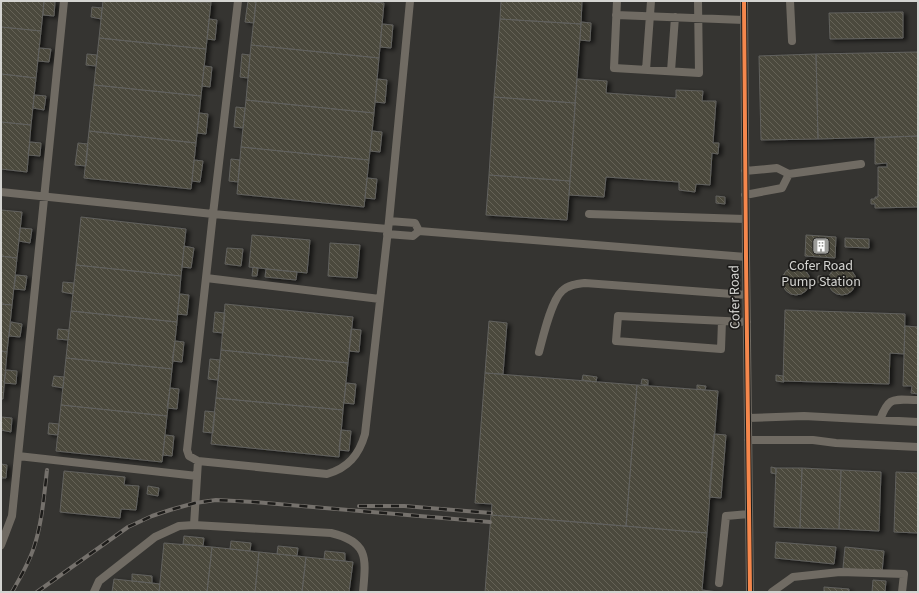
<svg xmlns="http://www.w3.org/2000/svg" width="919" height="593" font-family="'Source Sans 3',sans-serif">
  <defs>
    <pattern id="building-back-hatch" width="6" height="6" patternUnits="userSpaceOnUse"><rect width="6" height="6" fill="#4c493c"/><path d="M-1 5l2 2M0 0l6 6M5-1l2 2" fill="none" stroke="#656257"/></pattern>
    <filter id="shadow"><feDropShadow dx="3.5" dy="2" stdDeviation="2" flood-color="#0009"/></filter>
  </defs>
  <rect width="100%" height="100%" fill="#353431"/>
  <path fill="url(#building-back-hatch)" stroke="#61615e" filter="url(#shadow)" d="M 1,1 L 44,1 L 41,31 L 1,27 Z
    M 44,1 L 55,2 L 54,16 L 43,15 Z
    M 103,1 L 211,2 L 206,49 L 99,38 Z
    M 248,1 L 256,1 L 254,23 L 245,22 Z
    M 256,1 L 364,1 L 384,3 L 379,58 L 251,45 Z
    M 501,1 L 582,1 L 581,24 L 500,19 Z
    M 92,7 L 102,8 L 101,19 L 91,17 Z
    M 903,12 L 903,38 L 830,39 L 829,13 Z
    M 209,19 L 217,20 L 215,40 L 207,39 Z
    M 500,19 L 581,24 L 575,103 L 494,97 Z
    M 581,22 L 591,23 L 590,41 L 580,40 Z
    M 382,24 L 393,25 L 391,48 L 380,47 Z
    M 1,27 L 41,31 L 36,78 L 1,74 Z
    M 99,38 L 206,49 L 201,96 L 94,85 Z
    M 251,45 L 379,58 L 374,113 L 246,100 Z
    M 39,48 L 51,49 L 49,62 L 38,61 Z
    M 918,52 L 918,136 L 818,139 L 816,54 Z
    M 87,54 L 97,55 L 96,66 L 86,65 Z
    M 242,54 L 250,55 L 248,78 L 240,77 Z
    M 816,54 L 818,139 L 761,140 L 759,56 Z
    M 204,66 L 212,67 L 210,87 L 202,86 Z
    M 1,74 L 36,78 L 31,125 L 1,122 Z
    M 377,79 L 387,80 L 385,103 L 375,102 Z
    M 577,79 L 607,81 L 606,93 L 676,98 L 676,90 L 703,91 L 702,101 L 716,101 L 713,143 L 719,143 L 718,154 L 712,153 L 710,185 L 696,184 L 695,192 L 679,190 L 679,182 L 606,177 L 604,197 L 569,195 Z
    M 94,85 L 201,96 L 196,143 L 89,131 Z
    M 34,95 L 46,96 L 44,110 L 33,108 Z
    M 494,97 L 575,103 L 570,181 L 489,175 Z
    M 246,100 L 374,113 L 369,160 L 241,147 Z
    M 236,107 L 245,108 L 243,128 L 234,127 Z
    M 199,113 L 208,114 L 206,134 L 197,133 Z
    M 1,122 L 31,125 L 27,172 L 1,169 Z
    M 89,131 L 196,143 L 191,189 L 84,178 Z
    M 372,131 L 382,132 L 380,152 L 370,151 Z
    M 918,136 L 918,207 L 875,208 L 875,204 L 871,204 L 871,199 L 875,199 L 875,197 L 878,197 L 878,167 L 887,167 L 887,163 L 875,164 L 875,138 Z
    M 30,142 L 41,143 L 40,156 L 28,155 Z
    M 78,143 L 88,144 L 86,166 L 75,165 Z
    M 241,147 L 369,160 L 364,207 L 237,194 Z
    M 231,159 L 240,160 L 238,182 L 229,181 Z
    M 194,160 L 203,161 L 200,182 L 192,181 Z
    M 489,175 L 570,181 L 567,220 L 486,215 Z
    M 367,178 L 377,179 L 375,199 L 365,198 Z
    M 716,196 L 725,197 L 725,204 L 716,203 Z
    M 1,210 L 22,212 L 17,258 L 1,256 Z
    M 81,217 L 186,229 L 181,276 L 76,265 Z
    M 20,228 L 32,229 L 30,243 L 19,241 Z
    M 252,235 L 310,240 L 307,273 L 249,267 Z
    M 806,235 L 836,237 L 835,258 L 805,256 Z
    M 845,238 L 869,239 L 869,248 L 845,247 Z
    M 330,243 L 360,245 L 357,278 L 328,276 Z
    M 184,246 L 194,248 L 191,268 L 182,267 Z
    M 227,248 L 243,249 L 241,266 L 225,264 Z
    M 1,256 L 17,258 L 12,305 L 1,304 Z
    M 76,265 L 181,276 L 177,322 L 71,311 Z
    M828 281a14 14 0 1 1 28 0a14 14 0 1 1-28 0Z
    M782 281a14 14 0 1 1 28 0a14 14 0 1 1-28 0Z
    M 253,267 L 258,268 L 257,276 L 252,276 Z
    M 266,269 L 297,272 L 296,280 L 265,277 Z
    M 16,275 L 27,276 L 25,290 L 14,289 Z
    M 818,276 L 823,276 L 823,283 L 818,283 Z
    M 63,282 L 74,283 L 73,294 L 62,292 Z
    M 180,294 L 189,295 L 187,315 L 177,314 Z
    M 1,304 L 12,305 L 7,352 L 1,351 Z
    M 225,304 L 353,317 L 348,363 L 221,350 Z
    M 785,310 L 905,314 L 904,354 L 890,353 L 889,384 L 783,381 Z
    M 71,311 L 177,322 L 172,369 L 66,358 Z
    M 215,312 L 225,313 L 223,333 L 213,332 Z
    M 489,321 L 507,323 L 503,374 L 485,373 Z
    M 11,322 L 22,324 L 20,337 L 9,336 Z
    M 905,326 L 918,327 L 918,394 L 911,393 L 912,386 L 903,386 Z
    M 58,329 L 69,330 L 68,340 L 57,339 Z
    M 351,329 L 361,330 L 359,352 L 349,351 Z
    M 175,341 L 184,342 L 182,362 L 172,361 Z
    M 221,350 L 348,363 L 343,410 L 216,398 Z
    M 1,351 L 7,352 L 3,399 L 1,399 Z
    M 66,358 L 172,369 L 167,416 L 61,405 Z
    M 210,359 L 220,360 L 218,380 L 208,379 Z
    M 6,370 L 17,371 L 16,384 L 4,383 Z
    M 485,373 L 637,385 L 626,526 L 491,515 L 492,504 L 475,503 Z
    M 583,375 L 597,377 L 596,382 L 582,380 Z
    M 776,375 L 783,376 L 784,382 L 776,381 Z
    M 54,376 L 64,377 L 63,388 L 52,386 Z
    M 642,379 L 648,380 L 648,385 L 641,384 Z
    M 346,383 L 356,384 L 354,404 L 344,403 Z
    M 637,385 L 718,391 L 707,533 L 626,526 Z
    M 697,385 L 706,386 L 705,390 L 697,389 Z
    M 170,388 L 179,389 L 177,409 L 167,408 Z
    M 216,398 L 343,410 L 339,457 L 211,444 Z
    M 61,405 L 167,416 L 162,462 L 56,451 Z
    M 205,411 L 215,412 L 213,433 L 203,432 Z
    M 1,417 L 12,418 L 11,432 L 1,430 Z
    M 49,423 L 59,424 L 58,435 L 48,434 Z
    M 341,430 L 351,431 L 349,451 L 339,450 Z
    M 714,434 L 726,435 L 721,498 L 709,497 Z
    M 165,435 L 174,436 L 172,456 L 163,455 Z
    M 1,464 L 7,465 L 6,478 L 1,478 Z
    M 771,467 L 776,468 L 776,474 L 771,473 Z
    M 776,468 L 802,468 L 800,528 L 774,527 Z
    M 802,468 L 841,470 L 839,529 L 800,528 Z
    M 841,470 L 881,472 L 879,531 L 839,529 Z
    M 64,471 L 125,477 L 124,485 L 139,486 L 136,510 L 121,509 L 120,518 L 60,512 Z
    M 896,472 L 918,473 L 918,533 L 894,532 Z
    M 148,486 L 159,488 L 158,496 L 147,494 Z
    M 491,515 L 707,533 L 702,590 L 718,592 L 485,592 Z
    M 184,536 L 204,538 L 203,546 L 183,544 Z
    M 231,541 L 251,543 L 250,551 L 230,549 Z
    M 776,542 L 836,547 L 834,564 L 775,558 Z
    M 164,543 L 212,547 L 207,592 L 159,592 Z
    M 278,546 L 298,548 L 297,556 L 277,554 Z
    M 212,547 L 259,552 L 255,592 L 207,592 Z
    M 845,547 L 884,551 L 882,572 L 843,568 Z
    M 325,551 L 345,553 L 345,561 L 324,559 Z
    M 259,552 L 306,557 L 302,592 L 255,592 Z
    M 306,557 L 353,562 L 349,592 L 302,592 Z
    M 132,574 L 152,576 L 152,583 L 132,581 Z
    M 114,579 L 160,584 L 159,592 L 112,592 Z
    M 873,580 L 886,581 L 885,592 L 872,592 Z
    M 824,587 L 849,589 L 849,592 L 824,592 Z"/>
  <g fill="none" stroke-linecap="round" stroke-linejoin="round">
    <path stroke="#706b63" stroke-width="8" d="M 617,1 L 614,68 L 699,73 L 698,1
      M 744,1 L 746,257 L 750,592
      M 790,1 L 792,41
      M 616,15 L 744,20
      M 646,70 L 651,1
      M 671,71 L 675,17
      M 745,171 L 777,168 L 789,174
      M 1,192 L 213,214 L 238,1
      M 745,195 L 782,188 L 789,174 L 861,164
      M 589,214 L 745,219
      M 389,221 L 415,223 L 419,231
      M 387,234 L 413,236 L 419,231 L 746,257
      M 206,278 L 380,299
      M 722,321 L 721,349 L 616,341 L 618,316 L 747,322
      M 539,352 C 543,337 551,301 562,291 C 568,285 577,284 585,283 L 746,295
      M 748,418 L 804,416 L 918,422
      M 880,420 C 889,395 894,400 918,400
      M 748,440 L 813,440 L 836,443 L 918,447
      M 18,456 L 64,1
      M 198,461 L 189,456 L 187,450 L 213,214 L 388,229
      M 194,525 L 198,461 L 327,474 C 348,468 359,455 365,434 L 389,221 L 410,1
      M 1,545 L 12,516 L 18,456 L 197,476
      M 719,583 L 726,516 L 749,514
      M 94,592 L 99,581 L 155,537 L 179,526 L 194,525 L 331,533 C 369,542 366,558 363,592
      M 772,592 L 793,577 L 840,572 L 904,574 L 902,592"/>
    <defs>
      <path id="rail" d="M 359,506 L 404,506 L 491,513
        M 12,592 C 20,578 29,563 34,547 C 42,523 44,496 47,470
        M 37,592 L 128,527 L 152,516 L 170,510 L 195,503 L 216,500 L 254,502 L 490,522"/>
    </defs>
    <use href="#rail" stroke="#75716c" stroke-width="4"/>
    <use href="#rail" stroke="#1d1c1a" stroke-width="2.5" stroke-dasharray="8" stroke-linecap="butt"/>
    <defs>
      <path id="cycleway" d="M 744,1 L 746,257 L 750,592"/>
    </defs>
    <use href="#cycleway" stroke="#1d1c1a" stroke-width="6"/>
    <use href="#cycleway" stroke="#f5874c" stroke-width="4"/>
  </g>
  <defs>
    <symbol id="building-square" viewBox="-11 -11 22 22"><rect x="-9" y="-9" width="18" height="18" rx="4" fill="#9c9c99" stroke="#1d1c1a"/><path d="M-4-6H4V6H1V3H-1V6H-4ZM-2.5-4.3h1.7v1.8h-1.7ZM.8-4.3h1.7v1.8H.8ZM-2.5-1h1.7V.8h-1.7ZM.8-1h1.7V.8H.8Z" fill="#fff"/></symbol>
  </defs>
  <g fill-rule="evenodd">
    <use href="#building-square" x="811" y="236" width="20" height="20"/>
  </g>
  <g text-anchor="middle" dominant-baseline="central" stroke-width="3.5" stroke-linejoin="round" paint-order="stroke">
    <g font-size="14" fill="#d4d4d1" stroke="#1d1c1a">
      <text x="821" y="266">Cofer Road<tspan x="821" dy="16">Pump Station</tspan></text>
    </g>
    <g font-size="14" fill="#d4d4d1" stroke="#1d1c1a">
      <text transform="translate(735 297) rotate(-91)">Cofer Road</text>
    </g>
  </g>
  <rect width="919" height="593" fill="none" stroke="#d4d4d1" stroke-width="4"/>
</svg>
